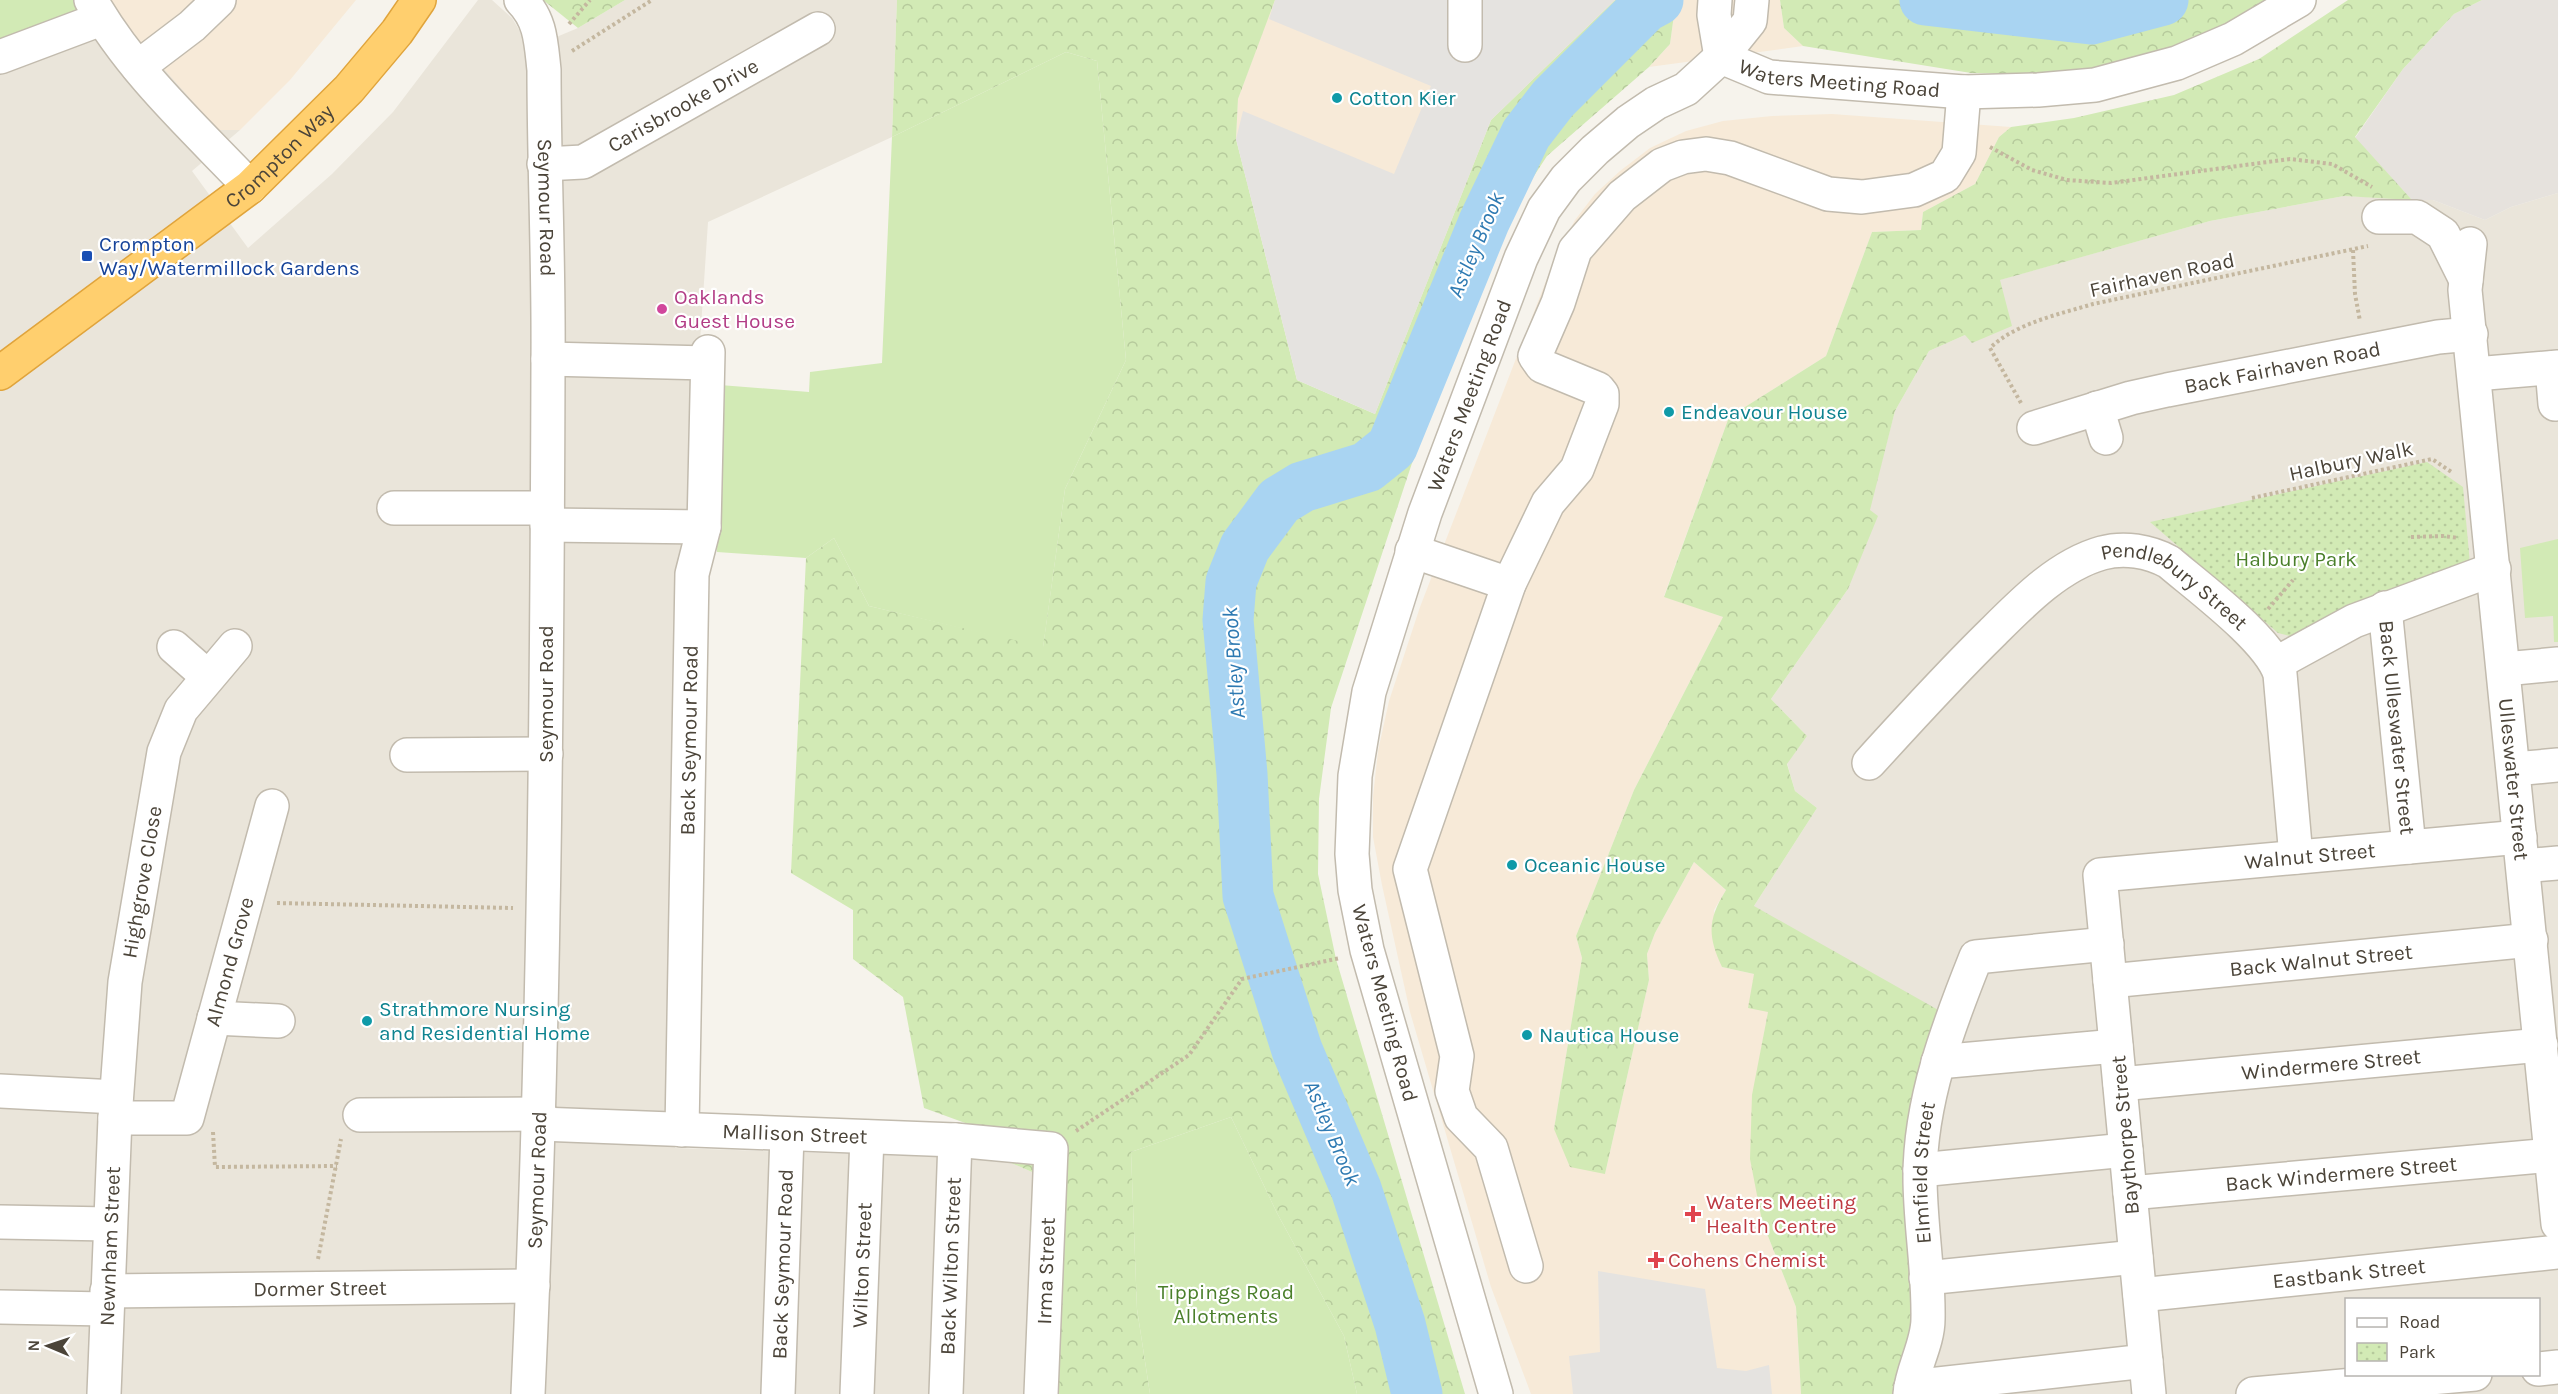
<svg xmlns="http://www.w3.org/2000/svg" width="2558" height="1394" font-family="Karla,sans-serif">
  <defs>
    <pattern id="forest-crowns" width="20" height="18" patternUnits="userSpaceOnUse" patternTransform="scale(1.5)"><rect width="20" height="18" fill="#d2eab5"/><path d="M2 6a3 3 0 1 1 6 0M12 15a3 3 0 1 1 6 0" fill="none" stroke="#b6ca9c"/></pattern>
    <pattern id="park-dots" width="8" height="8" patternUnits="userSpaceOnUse" patternTransform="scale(1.5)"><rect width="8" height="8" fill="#d2eab5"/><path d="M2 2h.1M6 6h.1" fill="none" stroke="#b6ca9c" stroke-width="1.8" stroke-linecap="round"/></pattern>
  </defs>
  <rect width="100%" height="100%" fill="#f6f3ec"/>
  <path fill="#eae5da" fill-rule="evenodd" d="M 0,0 L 108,0 L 218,130 L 240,130 L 192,171 L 248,248 L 332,174 L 393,112 L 478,0 L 492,0 L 512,18 L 530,48 L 578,28 L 625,0 L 897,0 L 892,137 L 708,222 L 685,567 L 675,1148 L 1002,1159 L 1039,1175 L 1029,1394 L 0,1394 Z
    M 2558,193 L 2558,1394 L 1903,1394 L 1754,906 L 1817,808 L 1795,791 L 1787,763 L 1807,736 L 1771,699 L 1848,589 L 1895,411 L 1929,351 L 1965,335 L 1999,280 L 2210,221 L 2344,196 L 2433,200 L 2485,220 L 2511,207 ZM 2346,1300 L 2538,1300 L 2538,1374 L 2346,1374 Z"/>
  <path fill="#f7ead8" d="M 108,0 L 356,0 L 290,80 L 240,130 L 218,130 L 125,25 Z
    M 1274,0 L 1615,0 L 1491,120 L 1375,414 L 1236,139 L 1238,99 Z
    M 1676,0 L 1780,0 L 1784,28 L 1803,46 L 1649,67 L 1670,44 Z
    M 1832,114 L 2011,127 L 1999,137 L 1975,184 L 1923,212 L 1921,230 L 1872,232 L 1826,356 L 1729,417 L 1664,596 L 1723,617 L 1634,790 L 1576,936 L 1582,958 L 1554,1129 L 1605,1174 L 1649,980 L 1647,954 L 1655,933 L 1694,862 L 1726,890 L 1714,910 L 1722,967 L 1754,974 L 1768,1012 L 1753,1095 L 1762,1221 L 1796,1307 L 1801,1394 L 1531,1394 L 1491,1287 L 1410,1012 L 1382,885 L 1373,837 L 1373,797 L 1378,751 L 1389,701 L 1420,607 L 1556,255 L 1575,220 L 1595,194 L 1620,171 L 1650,148 L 1686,131 L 1723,121 L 1772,116 Z"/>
  <path fill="#e6e2dd" d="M 2482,0 L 2558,0 L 2558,193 L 2511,207 L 2485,220 L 2433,200 L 2412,200 L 2355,138 L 2403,69 L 2454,14 Z"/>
  <path fill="#d2eab5" d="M 0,0 L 74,0 L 82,13 L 0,45 Z
    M 1066,52 L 1097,61 L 1126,360 L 1065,489 L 1043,648 L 869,606 L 834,538 L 806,558 L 717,552 L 720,385 L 809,392 L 810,372 L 882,363 L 892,137 Z
    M 2558,539 L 2558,642 L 2554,642 L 2553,616 L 2525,618 L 2520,548 Z
    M 1231,1117 L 1277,1213 L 1344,1336 L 1357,1394 L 1150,1394 L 1137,1309 L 1131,1152 Z"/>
  <path fill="url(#forest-crowns)" d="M 543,0 L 625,0 L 578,28 Z
    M 897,0 L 1275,0 L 1238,99 L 1236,139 L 1297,380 L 1375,414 L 1491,120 L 1615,0 L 1676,0 L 1670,44 L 1649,67 L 1547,156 L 1513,208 L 1458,324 L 1331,708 L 1319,799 L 1318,874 L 1336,959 L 1465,1394 L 1357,1394 L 1344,1336 L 1277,1213 L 1231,1117 L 1131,1152 L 1137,1309 L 1150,1394 L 1029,1394 L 1039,1175 L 1002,1159 L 975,1158 L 968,1124 L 924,1108 L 903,997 L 853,959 L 853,910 L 791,873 L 806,558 L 834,538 L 869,606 L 1043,647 L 1065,489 L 1126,360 L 1097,61 L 1066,52 L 892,137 Z
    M 1780,0 L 2281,0 L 2175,51 L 2080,75 L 1971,73 L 1803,46 L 1784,28 Z
    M 2348,0 L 2482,0 L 2454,14 L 2403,69 L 2355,137 L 2412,200 L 2344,196 L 2210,221 L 2000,280 L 2012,326 L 1972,343 L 1965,335 L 1929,351 L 1895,411 L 1870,510 L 1878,516 L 1848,589 L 1771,699 L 1807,736 L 1787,764 L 1795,791 L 1817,808 L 1754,906 L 1940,1011 L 1918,1322 L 1903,1394 L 1801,1394 L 1796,1307 L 1762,1221 L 1750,1159 L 1752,1095 L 1768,1012 L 1748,1008 L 1754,974 L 1722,967 C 1707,935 1708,919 1726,890 L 1694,862 L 1655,933 L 1647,954 L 1649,980 L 1605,1174 L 1570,1167 L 1554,1129 L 1582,958 L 1576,936 L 1634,790 L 1723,617 L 1664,597 L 1729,417 L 1826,356 L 1872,232 L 1921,230 L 1923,212 L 1975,184 L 1999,137 L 2011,127 L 2074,118 L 2174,95 L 2259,59 Z"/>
  <path fill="url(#park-dots)" d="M 2427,462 L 2463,487 L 2470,564 L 2346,608 L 2290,636 L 2278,633 L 2150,522 Z"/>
  <path fill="#e5e3e0" d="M 1275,0 L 1615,0 L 1491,120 L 1375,414 L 1297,380 L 1236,139 L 1243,111 L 1394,174 L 1431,86 L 1269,19 Z
    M 1598,1271 L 1705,1289 L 1717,1368 L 1746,1371 L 1769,1365 L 1772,1394 L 1573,1394 L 1569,1356 L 1600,1352 Z"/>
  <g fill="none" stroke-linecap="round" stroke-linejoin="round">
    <path stroke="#a9d4f2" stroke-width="51" d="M 1925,0 L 2091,19 L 2163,0
      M 1417,1394 L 1400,1324 L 1356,1189 L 1297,1050 L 1248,896 L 1242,774 L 1228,620 L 1231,582 L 1245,547 L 1279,501 L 1302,487 L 1367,467 L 1392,447 L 1484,222 L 1526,134 L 1553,99 L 1645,7 L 1658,0"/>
    <defs>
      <g id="minor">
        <path d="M 91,0 C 131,71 194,128 250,187"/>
        <path id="s1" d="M 521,0 C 541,20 541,43 544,70 C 544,167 549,265 548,363 C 547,707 544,1050 528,1394"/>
        <path d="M 1715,0 L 1714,15 L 1721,57"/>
        <path d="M 1465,45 L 1465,0"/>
        <path d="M 0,57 L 101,19"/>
        <path id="s2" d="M 1721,57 L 1769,77 L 1964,92 L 2038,90 L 2095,85 L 2177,63 L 2233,39 L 2299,0"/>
        <path d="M 138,67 L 192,26 L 219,0"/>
        <path id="s3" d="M 544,164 L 583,162 L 818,29"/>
        <path d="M 2379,217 L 2417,217 L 2443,234 L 2466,280"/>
        <path id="s4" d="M 2470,244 L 2465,290 L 2558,1224"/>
        <path d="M 548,359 L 707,363"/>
        <path d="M 2552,368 L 2555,404"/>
        <path d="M 2475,374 L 2558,367"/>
        <path d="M 2097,408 L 2106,438"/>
        <path id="s5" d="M 2034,428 L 2131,398 L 2167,390 L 2438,337 L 2471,334"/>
        <path d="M 394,508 L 547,508"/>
        <path d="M 547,525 L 704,527"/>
        <path d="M 1412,551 L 1509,584"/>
        <path id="s6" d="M 2385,608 L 2409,847"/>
        <path d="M 174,647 L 208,677"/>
        <path d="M 2277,663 L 2354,621 L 2494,569"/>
        <path d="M 2504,669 L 2558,664"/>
        <path d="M 407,755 L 546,754"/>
        <path id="s7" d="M 1869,763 C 1909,719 1949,675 1992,633 C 2023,602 2059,565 2102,553 C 2124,547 2149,551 2169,562 C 2198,587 2269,639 2280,674 L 2296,857"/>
        <path d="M 2514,769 L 2558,765"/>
        <path d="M 2523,866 L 2558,863"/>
        <path id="s8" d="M 2110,981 L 2531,940"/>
        <path d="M 214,1018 L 278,1021"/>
        <path d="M 1938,1062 L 2116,1046"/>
        <path id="s9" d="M 2120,1084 L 2541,1045"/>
        <path d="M 0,1091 L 116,1097"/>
        <path d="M 360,1115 L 540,1114"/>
        <path id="s10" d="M 115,1118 L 187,1118 L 272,806"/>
        <path id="s11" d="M 540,1124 L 955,1140 L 1051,1149 L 1041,1394"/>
        <path id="s12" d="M 682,1130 L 692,574 L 704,527 L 708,352"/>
        <path d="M 1920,1170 L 2126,1150"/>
        <path id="s13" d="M 2130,1193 L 2551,1155"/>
        <path d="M 0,1222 L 109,1224"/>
        <path d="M 1526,1266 L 1491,1148 L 1461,1117 L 1452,1091 L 1457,1056 L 1410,869 L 1509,584 L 1548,503 L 1577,469 L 1602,404 L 1602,394 L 1598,389 L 1542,366 L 1535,356 L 1558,303 L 1575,250 L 1622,196 L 1662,165 L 1683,157 L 1706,154 L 1730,158 L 1828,194 L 1862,197 L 1914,190 L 1945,176 L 1959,153 L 1964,92"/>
        <path d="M 1926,1278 L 2136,1257"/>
        <path id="s14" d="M 107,1291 L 533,1286"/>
        <path id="s15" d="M 2140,1295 L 2558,1252"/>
        <path d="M 0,1307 L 106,1309"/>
        <path d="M 2538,1369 L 2558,1367"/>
        <path d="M 1911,1387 L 2146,1361"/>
        <path id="s16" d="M 104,1394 L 115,1118 L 125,982 L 164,752 L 181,710 L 235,646"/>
        <path id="s17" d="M 778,1394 L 787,1135"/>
        <path id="s18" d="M 857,1394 L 867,1137"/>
        <path id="s19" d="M 946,1394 L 955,1140"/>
        <path id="s20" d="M 1496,1394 L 1367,950 L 1355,890 L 1352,854 L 1355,776 L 1369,692 L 1425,513 L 1521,258 L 1544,209 L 1566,179 L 1595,150 L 1628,122 L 1656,103 L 1686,89 L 1721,57 L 1750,21 L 1752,0"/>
        <path id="s21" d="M 1910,1394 C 1912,1369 1928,1344 1928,1319 C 1929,1271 1920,1224 1920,1177 C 1920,1101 1948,1027 1976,957 L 2107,944"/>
        <path id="s22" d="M 2149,1394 L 2100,875 L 2520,837"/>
        <path d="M 2253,1394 L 2475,1374"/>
      </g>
      <g id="highway">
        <path id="s23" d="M 0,373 L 250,187 L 349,89 L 397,32 L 419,0"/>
      </g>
    </defs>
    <use href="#minor" stroke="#c2bbae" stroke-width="36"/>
    <use href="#highway" stroke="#e0a43c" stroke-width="36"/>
    <path stroke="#c4b79f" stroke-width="4" stroke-dasharray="3 3" stroke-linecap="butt" d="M 569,24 L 590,0
      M 572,51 L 652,0
      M 1990,147 L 2032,170 L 2067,180 L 2111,183 L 2290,159 L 2332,164 L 2372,187
      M 2353,250 L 2355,294 L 2360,321
      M 2021,403 L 1990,348 C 2016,323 2060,314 2093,304 L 2368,246
      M 2252,498 L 2432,459 L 2453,473
      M 2411,537 L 2443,536 L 2459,538
      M 2268,609 L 2293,580
      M 277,903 L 513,908
      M 1076,1131 L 1189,1055 L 1242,979 L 1340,958
      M 213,1132 L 215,1167 L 337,1166
      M 318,1259 L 341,1139"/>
    <use href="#minor" stroke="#fff" stroke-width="33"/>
    <use href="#highway" stroke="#ffcf6e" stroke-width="33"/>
  </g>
  <g fill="#0f9aa8" stroke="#fff" stroke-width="2">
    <circle cx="1337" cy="98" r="6"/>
    <circle cx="1669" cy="412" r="6"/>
    <circle cx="1512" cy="865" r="6"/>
    <circle cx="367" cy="1021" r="6"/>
    <circle cx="1527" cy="1035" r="6"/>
  </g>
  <rect fill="#1a4fb4" stroke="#fff" stroke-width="2" x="81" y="250" width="12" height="12" rx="3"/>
  <circle fill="#d1479c" stroke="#fff" stroke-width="2" cx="662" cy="309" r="6"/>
  <g fill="#e0444e" stroke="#fff" stroke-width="2">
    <path d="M1690 1205h6v6h6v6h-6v6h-6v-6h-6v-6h6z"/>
    <path d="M1653 1251h6v6h6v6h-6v6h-6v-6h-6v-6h6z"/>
  </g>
  <g text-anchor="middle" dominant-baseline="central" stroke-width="4.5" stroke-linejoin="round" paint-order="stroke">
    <g font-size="21" fill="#4b4439" stroke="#fff">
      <text stroke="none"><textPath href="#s2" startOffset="122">Waters Meeting Road</textPath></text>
      <text stroke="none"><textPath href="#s3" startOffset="154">Carisbrooke Drive</textPath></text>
      <text stroke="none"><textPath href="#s23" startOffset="354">Crompton Way</textPath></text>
      <text stroke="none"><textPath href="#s1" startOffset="213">Seymour Road</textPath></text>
      <text transform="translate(2162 275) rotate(-12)">Fairhaven Road</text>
      <text stroke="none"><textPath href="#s5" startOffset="256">Back Fairhaven Road</textPath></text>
      <text stroke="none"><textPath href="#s20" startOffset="1036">Waters Meeting Road</textPath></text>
      <text transform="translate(2351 461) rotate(-12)">Halbury Walk</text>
      <text stroke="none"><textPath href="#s7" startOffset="400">Pendlebury Street</textPath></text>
      <text transform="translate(546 694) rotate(-90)">Seymour Road</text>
      <text stroke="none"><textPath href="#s6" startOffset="120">Back Ulleswater Street</textPath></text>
      <text stroke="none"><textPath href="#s12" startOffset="390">Back Seymour Road</textPath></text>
      <text stroke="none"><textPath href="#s4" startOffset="538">Ulleswater Street</textPath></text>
      <text stroke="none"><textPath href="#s22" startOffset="732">Walnut Street</textPath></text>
      <text stroke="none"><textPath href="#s16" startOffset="514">Highgrove Close</textPath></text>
      <text stroke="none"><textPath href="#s8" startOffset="212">Back Walnut Street</textPath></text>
      <text stroke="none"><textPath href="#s10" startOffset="234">Almond Grove</textPath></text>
      <text transform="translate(1385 1003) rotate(75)">Waters Meeting Road</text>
      <text stroke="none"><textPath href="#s9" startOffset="212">Windermere Street</textPath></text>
      <text stroke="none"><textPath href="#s11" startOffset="255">Mallison Street</textPath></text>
      <text transform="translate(2125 1135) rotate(-95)">Baythorpe Street</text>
      <text stroke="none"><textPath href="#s21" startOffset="224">Elmfield Street</textPath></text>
      <text stroke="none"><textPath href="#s13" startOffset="212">Back Windermere Street</textPath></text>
      <text transform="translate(537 1180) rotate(-88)">Seymour Road</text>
      <text stroke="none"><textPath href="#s16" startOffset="148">Newnham Street</textPath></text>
      <text stroke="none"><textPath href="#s17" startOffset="130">Back Seymour Road</textPath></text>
      <text stroke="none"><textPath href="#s18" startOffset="129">Wilton Street</textPath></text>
      <text stroke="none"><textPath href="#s19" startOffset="128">Back Wilton Street</textPath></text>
      <text transform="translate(1046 1271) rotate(-88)">Irma Street</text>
      <text stroke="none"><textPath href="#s15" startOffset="210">Eastbank Street</textPath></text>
      <text stroke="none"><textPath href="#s14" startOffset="213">Dormer Street</textPath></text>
    </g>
    <g font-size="21" fill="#0d838f" stroke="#fff" text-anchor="start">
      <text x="1349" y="98">Cotton Kier</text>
      <text x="1681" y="412">Endeavour House</text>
      <text x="1524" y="865">Oceanic House</text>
      <text x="379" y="1009">Strathmore Nursing<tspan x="379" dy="24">and Residential Home</tspan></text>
      <text x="1539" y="1035">Nautica House</text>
    </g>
    <g font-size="21" fill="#164399" stroke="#fff" text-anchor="start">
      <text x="99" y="244">Crompton<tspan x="99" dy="24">Way/Watermillock Gardens</tspan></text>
    </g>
    <g font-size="21" fill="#b23c85" stroke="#fff" text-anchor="start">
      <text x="674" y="297">Oaklands<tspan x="674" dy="24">Guest House</tspan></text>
    </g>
    <g font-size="21" fill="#4a7f2a" stroke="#fff">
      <text x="2296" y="559">Halbury Park</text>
      <text x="1226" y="1292">Tippings Road<tspan x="1226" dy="24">Allotments</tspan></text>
    </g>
    <g font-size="21" fill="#be3a42" stroke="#fff" text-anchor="start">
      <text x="1706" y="1202">Waters Meeting<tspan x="1706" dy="24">Health Centre</tspan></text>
      <text x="1668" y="1260">Cohens Chemist</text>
    </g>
    <g font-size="22" font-style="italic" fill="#2e7ab2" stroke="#fff">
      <text transform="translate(1476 245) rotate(-67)">Astley Brook</text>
      <text transform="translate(1234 663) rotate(-94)">Astley Brook</text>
      <text transform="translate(1332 1133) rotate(67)">Astley Brook</text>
    </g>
  </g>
  <rect x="2345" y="1298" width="195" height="78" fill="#ffffff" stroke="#b7b4b0" stroke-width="1.5"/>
  <rect x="2357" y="1318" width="30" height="9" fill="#ffffff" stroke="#b7b4b0" stroke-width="1.5"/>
  <text x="2399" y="1328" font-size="18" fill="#4b4439">Road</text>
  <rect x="2357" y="1343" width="30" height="18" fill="url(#park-dots)" stroke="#b7b4b0" stroke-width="1.5"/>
  <text x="2399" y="1358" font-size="18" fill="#4b4439">Park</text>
  <g transform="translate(48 1346) rotate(272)" stroke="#ffffff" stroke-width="4.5" paint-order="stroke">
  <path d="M0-4.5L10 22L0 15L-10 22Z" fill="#4b4439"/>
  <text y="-9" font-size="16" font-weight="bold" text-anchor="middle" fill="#4b4439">N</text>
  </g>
</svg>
